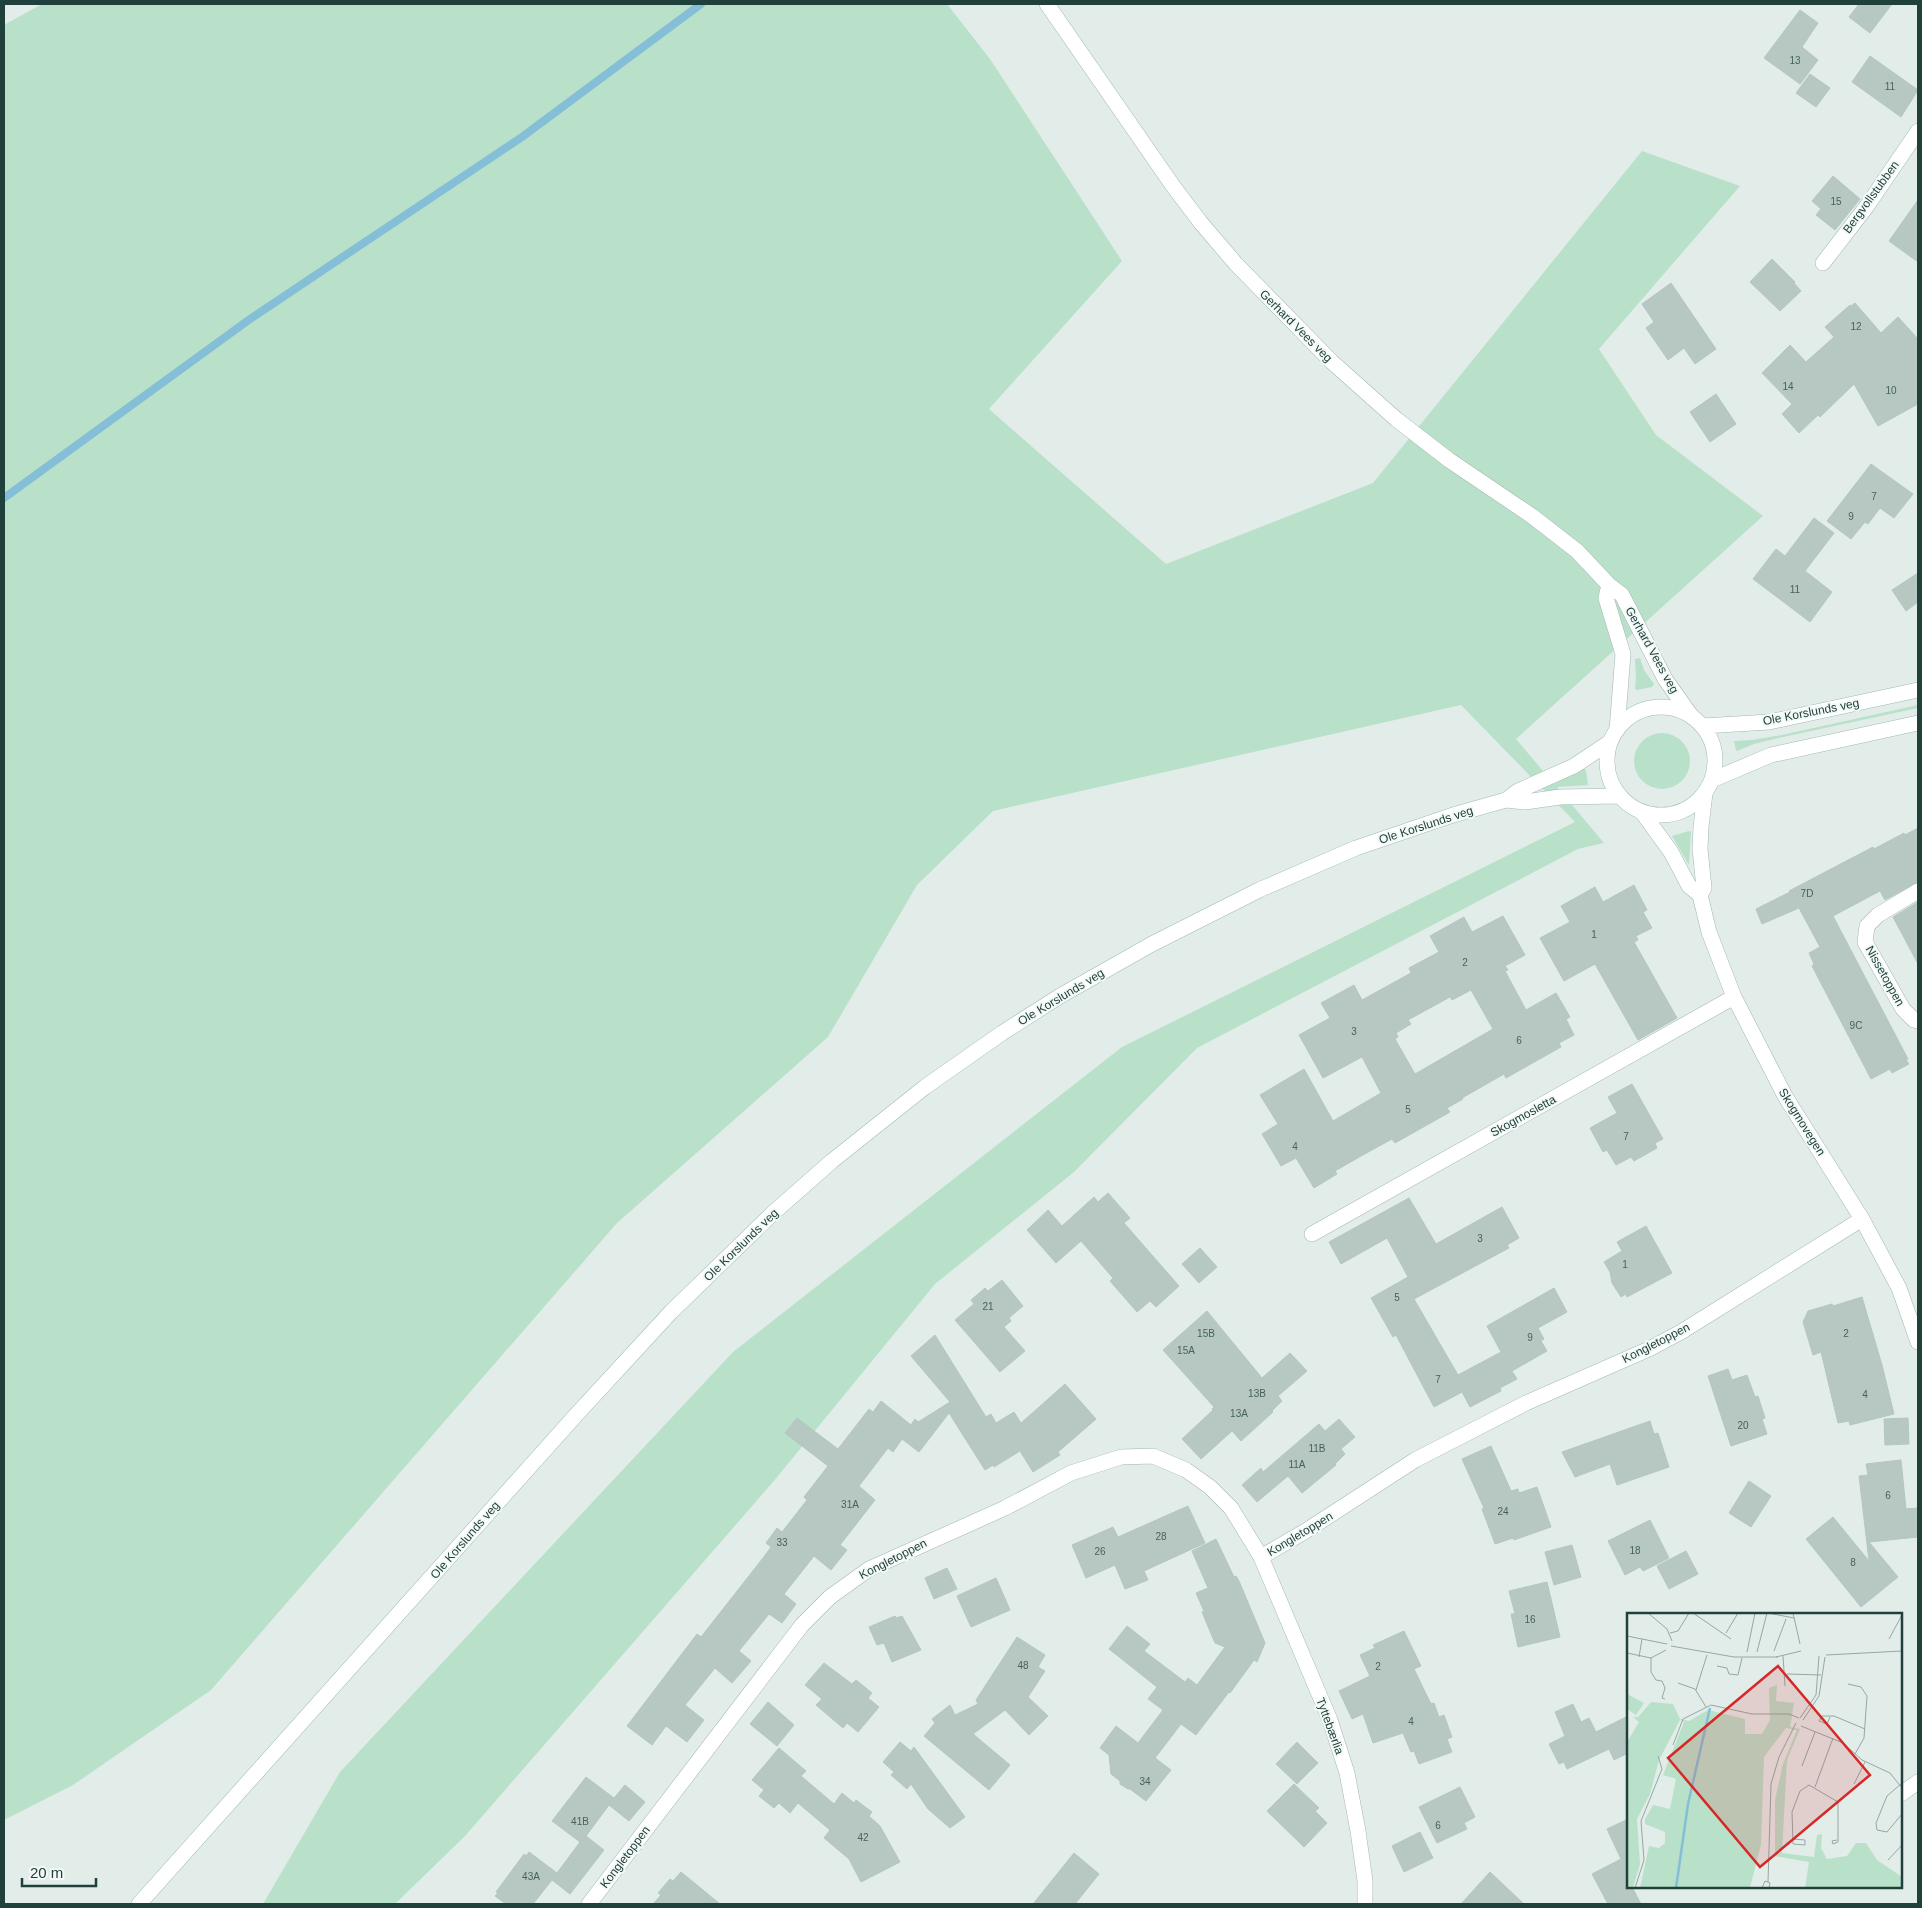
<svg xmlns="http://www.w3.org/2000/svg" width="1922" height="1908" font-family="Helvetica,sans-serif">
  <rect width="100%" height="100%" fill="#e2edea"/>
  <path fill="#b9e0c9" d="M 42,4 L 947,4 L 990,59 L 1122,261 L 989,409 L 1166,564 L 1373,483 L 1642,151 L 1740,186 L 1599,349 L 1656,435 L 1763,516 L 1516,739 L 1554,784 L 1584,769 L 1586,770 L 1588,785 L 1557,787 L 1604,843 L 1578,849 L 1197,1048 L 1074,1172 L 935,1284 L 773,1482 L 465,1836 L 395,1904 L 263,1904 L 340,1772 L 733,1352 L 1122,1047 L 1575,822 L 1461,705 L 993,811 L 917,885 L 828,1037 L 617,1223 L 211,1690 L 73,1785 L 4,1820 L 4,25 Z
    M 1640,658 L 1644,670 L 1654,684 L 1652,687 L 1637,690 L 1635,689 L 1636,678 L 1635,659 Z
    M 1918,705 L 1918,708 L 1783,737 L 1754,744 L 1737,751 L 1736,750 L 1734,741 L 1752,740 L 1782,735 Z
    M1634 761a28 28 0 1 1 56 0a28 28 0 1 1-56 0Z
    M 1689,831 L 1691,832 L 1689,865 L 1672,836 Z"/>
  <g fill="none" stroke-linecap="round" stroke-linejoin="round">
    <path stroke="#85bed7" stroke-width="8" d="M 4,498 L 250,319 L 522,137 L 701,4"/>
  </g>
  <path fill="#b7c8c3" stroke="#b3c7c2" fill-rule="evenodd" d="M 1859,4 L 1892,4 L 1870,33 L 1849,17 Z
    M 1800,10 L 1818,23 L 1802,47 L 1818,60 L 1800,84 L 1764,58 Z
    M 1870,56 L 1918,90 L 1901,117 L 1852,82 Z
    M 1810,74 L 1830,88 L 1816,107 L 1796,93 Z
    M 1833,176 L 1860,199 L 1835,230 L 1816,215 L 1821,209 L 1812,201 Z
    M 1918,200 L 1918,262 L 1889,241 Z
    M 1772,259 L 1795,282 L 1794,283 L 1801,291 L 1780,311 L 1750,282 Z
    M 1671,283 L 1716,349 L 1695,364 L 1684,348 L 1668,360 L 1646,328 L 1654,322 L 1642,304 Z
    M 1855,303 L 1881,333 L 1898,317 L 1918,339 L 1918,404 L 1878,426 L 1854,384 L 1820,417 L 1818,415 L 1799,433 L 1782,414 L 1792,404 L 1762,373 L 1790,345 L 1806,362 L 1834,337 L 1825,327 L 1850,305 L 1851,306 Z
    M 1716,394 L 1736,424 L 1710,442 L 1690,412 Z
    M 1871,464 L 1913,494 L 1894,518 L 1880,508 L 1868,524 L 1865,522 L 1851,539 L 1827,521 Z
    M 1814,518 L 1834,533 L 1805,571 L 1832,592 L 1810,622 L 1753,579 L 1776,549 L 1785,556 Z
    M 1918,573 L 1918,602 L 1906,611 L 1892,590 Z
    M 1918,828 L 1918,882 L 1885,900 L 1880,891 L 1833,916 L 1908,1059 L 1906,1060 L 1909,1064 L 1892,1073 L 1890,1069 L 1871,1079 L 1812,966 L 1814,964 L 1809,953 L 1820,947 L 1799,908 L 1762,924 L 1756,909 L 1790,892 L 1789,891 L 1873,847 L 1874,849 L 1904,833 L 1905,835 Z
    M 1634,885 L 1647,910 L 1643,912 L 1652,928 L 1636,936 L 1638,940 L 1634,942 L 1677,1018 L 1638,1040 L 1595,964 L 1564,981 L 1540,938 L 1570,922 L 1561,906 L 1595,887 L 1603,902 Z
    M 1918,902 L 1918,964 L 1893,917 Z
    M 1503,916 L 1525,955 L 1505,966 L 1508,970 L 1505,971 L 1526,1010 L 1556,993 L 1570,1017 L 1566,1019 L 1574,1035 L 1559,1043 L 1561,1047 L 1506,1078 L 1504,1074 L 1462,1098 L 1463,1099 L 1447,1108 L 1450,1112 L 1395,1143 L 1392,1139 L 1361,1156 L 1335,1171 L 1337,1174 L 1314,1188 L 1296,1158 L 1281,1166 L 1262,1134 L 1278,1124 L 1260,1095 L 1304,1069 L 1333,1121 L 1381,1093 L 1362,1057 L 1323,1078 L 1299,1035 L 1330,1018 L 1321,1003 L 1354,985 L 1362,1000 L 1411,973 L 1409,968 L 1439,952 L 1430,936 L 1464,917 L 1472,932 ZM 1471,990 L 1493,1029 L 1415,1074 L 1395,1039 L 1398,1037 L 1396,1033 L 1411,1024 L 1408,1020 L 1450,997 L 1452,1000 Z
    M 1632,1084 L 1663,1139 L 1655,1143 L 1657,1148 L 1634,1161 L 1631,1157 L 1616,1165 L 1607,1150 L 1603,1152 L 1590,1128 L 1617,1113 L 1608,1097 Z
    M 1108,1193 L 1130,1218 L 1124,1223 L 1179,1286 L 1156,1307 L 1150,1301 L 1137,1312 L 1110,1281 L 1113,1278 L 1081,1241 L 1056,1263 L 1027,1230 L 1048,1210 L 1062,1226 L 1094,1197 L 1098,1202 Z
    M 1409,1198 L 1436,1244 L 1502,1207 L 1519,1238 L 1507,1245 L 1509,1248 L 1414,1299 L 1458,1375 L 1501,1352 L 1487,1326 L 1554,1288 L 1567,1312 L 1538,1328 L 1544,1339 L 1541,1341 L 1547,1351 L 1512,1371 L 1517,1379 L 1500,1388 L 1501,1391 L 1470,1407 L 1462,1392 L 1434,1407 L 1396,1335 L 1393,1337 L 1371,1298 L 1408,1277 L 1387,1238 L 1341,1264 L 1329,1242 Z
    M 1646,1226 L 1672,1273 L 1627,1297 L 1626,1294 L 1621,1297 L 1612,1283 L 1610,1272 L 1604,1262 L 1622,1251 L 1617,1242 Z
    M 1200,1248 L 1217,1267 L 1199,1283 L 1182,1264 Z
    M 1002,1280 L 1023,1306 L 1009,1318 L 1011,1321 L 1004,1327 L 1025,1351 L 1000,1372 L 955,1320 L 974,1304 L 971,1300 L 985,1288 L 988,1291 Z
    M 1862,1297 L 1882,1365 L 1894,1414 L 1850,1425 L 1849,1421 L 1838,1423 L 1821,1352 L 1813,1355 L 1803,1322 L 1808,1311 L 1832,1304 L 1833,1306 Z
    M 1207,1311 L 1262,1378 L 1290,1353 L 1307,1371 L 1278,1396 L 1282,1401 L 1272,1411 L 1273,1412 L 1241,1441 L 1232,1431 L 1201,1459 L 1182,1439 L 1213,1410 L 1212,1409 L 1214,1407 L 1163,1350 Z
    M 935,1335 L 986,1417 L 991,1414 L 996,1423 L 1014,1412 L 1021,1423 L 1065,1384 L 1096,1419 L 1058,1452 L 1060,1455 L 1033,1472 L 1020,1451 L 994,1467 L 993,1465 L 985,1470 L 949,1413 L 919,1452 L 902,1439 L 893,1452 L 888,1448 L 859,1486 L 875,1500 L 840,1545 L 847,1550 L 831,1570 L 814,1556 L 784,1594 L 796,1604 L 782,1623 L 769,1614 L 739,1651 L 751,1661 L 732,1683 L 715,1668 L 685,1705 L 704,1720 L 687,1742 L 666,1726 L 652,1745 L 627,1726 L 697,1634 L 701,1637 L 763,1558 L 771,1547 L 766,1543 L 777,1528 L 782,1532 L 807,1500 L 804,1497 L 828,1466 L 785,1433 L 797,1418 L 838,1449 L 869,1409 L 873,1412 L 881,1401 L 911,1425 L 915,1419 L 918,1422 L 950,1402 L 911,1356 Z
    M 1728,1369 L 1732,1380 L 1747,1375 L 1755,1397 L 1758,1396 L 1765,1418 L 1762,1419 L 1767,1434 L 1731,1446 L 1708,1376 Z
    M 1908,1418 L 1909,1444 L 1885,1445 L 1884,1419 Z
    M 1339,1419 L 1355,1437 L 1341,1449 L 1345,1454 L 1335,1464 L 1336,1465 L 1302,1493 L 1288,1476 L 1257,1502 L 1242,1485 L 1261,1468 L 1263,1472 L 1319,1424 L 1325,1431 Z
    M 1650,1421 L 1654,1434 L 1658,1433 L 1669,1467 L 1617,1485 L 1610,1464 L 1575,1477 L 1562,1452 Z
    M 1491,1446 L 1511,1491 L 1518,1489 L 1519,1493 L 1537,1487 L 1551,1527 L 1514,1540 L 1513,1538 L 1495,1544 L 1482,1509 L 1484,1508 L 1462,1459 Z
    M 1901,1460 L 1906,1509 L 1918,1508 L 1918,1537 L 1869,1542 L 1898,1577 L 1861,1607 L 1806,1539 L 1833,1517 L 1869,1561 L 1859,1476 L 1868,1475 L 1866,1464 Z
    M 1749,1481 L 1771,1496 L 1751,1527 L 1729,1513 Z
    M 1188,1506 L 1205,1543 L 1144,1571 L 1148,1580 L 1125,1589 L 1115,1565 L 1086,1578 L 1072,1545 L 1113,1527 L 1118,1537 Z
    M 1650,1520 L 1669,1558 L 1643,1571 L 1640,1567 L 1625,1575 L 1608,1541 Z
    M 1216,1539 L 1234,1577 L 1236,1576 L 1239,1581 L 1265,1643 L 1257,1662 L 1254,1660 L 1230,1693 L 1229,1692 L 1196,1735 L 1181,1724 L 1155,1758 L 1171,1770 L 1146,1801 L 1130,1789 L 1128,1789 L 1120,1784 L 1120,1781 L 1111,1774 L 1109,1755 L 1100,1748 L 1116,1726 L 1138,1743 L 1163,1710 L 1148,1699 L 1157,1687 L 1109,1649 L 1127,1626 L 1150,1644 L 1144,1651 L 1185,1682 L 1188,1678 L 1197,1685 L 1225,1647 L 1215,1643 L 1202,1612 L 1204,1611 L 1196,1593 L 1208,1588 L 1192,1551 Z
    M 1572,1545 L 1581,1577 L 1554,1585 L 1545,1552 Z
    M 1686,1551 L 1698,1574 L 1669,1589 L 1657,1566 Z
    M 947,1568 L 957,1589 L 934,1599 L 925,1578 Z
    M 996,1578 L 1010,1610 L 971,1627 L 957,1596 Z
    M 1547,1582 L 1560,1637 L 1518,1647 L 1511,1614 L 1515,1614 L 1509,1591 Z
    M 895,1616 L 896,1618 L 902,1616 L 921,1650 L 892,1662 L 884,1643 L 877,1645 L 869,1627 Z
    M 1404,1631 L 1421,1666 L 1414,1669 L 1431,1704 L 1434,1703 L 1439,1717 L 1444,1715 L 1452,1737 L 1447,1739 L 1452,1752 L 1419,1764 L 1414,1751 L 1411,1752 L 1403,1733 L 1373,1743 L 1363,1714 L 1352,1719 L 1339,1691 L 1370,1676 L 1360,1655 L 1375,1648 L 1373,1645 Z
    M 1017,1637 L 1045,1655 L 1038,1667 L 1045,1671 L 1028,1697 L 1048,1716 L 1029,1735 L 1005,1710 L 973,1734 L 1010,1765 L 989,1790 L 924,1736 L 935,1723 L 932,1719 L 950,1705 L 955,1715 L 978,1704 L 976,1700 Z
    M 824,1663 L 852,1684 L 856,1680 L 872,1693 L 868,1698 L 879,1707 L 858,1732 L 847,1723 L 843,1728 L 816,1705 L 822,1699 L 805,1685 Z
    M 768,1702 L 794,1725 L 777,1746 L 750,1724 Z
    M 1573,1704 L 1581,1722 L 1589,1718 L 1596,1732 L 1628,1716 L 1628,1753 L 1614,1760 L 1609,1749 L 1567,1769 L 1564,1762 L 1559,1764 L 1549,1744 L 1565,1736 L 1555,1712 Z
    M 900,1742 L 911,1751 L 914,1747 L 965,1817 L 950,1828 L 928,1809 L 911,1784 L 907,1789 L 891,1775 L 894,1772 L 883,1762 Z
    M 1297,1742 L 1318,1763 L 1297,1784 L 1276,1764 Z
    M 779,1748 L 806,1771 L 801,1776 L 834,1804 L 842,1793 L 854,1803 L 856,1800 L 872,1812 L 869,1816 L 880,1826 L 900,1862 L 861,1882 L 849,1859 L 824,1838 L 830,1830 L 798,1803 L 790,1813 L 779,1803 L 774,1808 L 759,1796 L 764,1790 L 752,1780 Z
    M 586,1777 L 614,1798 L 625,1785 L 645,1802 L 629,1821 L 609,1805 L 586,1836 L 604,1850 L 570,1894 L 552,1880 L 533,1904 L 506,1904 L 495,1896 L 498,1893 L 496,1892 L 524,1854 L 526,1856 L 529,1852 L 557,1873 L 580,1842 L 552,1821 Z
    M 1294,1784 L 1319,1808 L 1315,1811 L 1327,1823 L 1304,1847 L 1267,1811 Z
    M 1460,1787 L 1475,1817 L 1464,1823 L 1467,1829 L 1437,1843 L 1419,1807 Z
    M 1628,1819 L 1628,1887 L 1632,1887 L 1641,1904 L 1608,1904 L 1592,1874 L 1621,1859 L 1607,1829 Z
    M 1420,1832 L 1433,1858 L 1404,1872 L 1392,1846 Z
    M 1074,1853 L 1099,1874 L 1075,1904 L 1033,1904 Z
    M 681,1872 L 720,1904 L 653,1904 L 661,1895 L 658,1893 L 670,1879 L 673,1881 Z
    M 1490,1872 L 1524,1904 L 1461,1904 Z"/>
  <g fill="none" stroke-linecap="round" stroke-linejoin="round">
    <defs>
      <path id="street" d="M 1047,4 L 1173,186 L 1201,223 L 1236,264 L 1332,362 L 1396,419 L 1449,460 L 1532,516 L 1577,551 L 1609,585 L 1622,595 L 1665,679 L 1692,717
        M 1823,263 L 1867,206 L 1918,131
        M 1609,585 L 1606,598 L 1623,654 L 1617,730
        M 1642,812 L 1671,852 L 1689,886 L 1700,895 L 1709,932 L 1734,997 L 1785,1096 L 1862,1219 L 1899,1288 L 1918,1342
        M 1918,891 L 1878,915 L 1867,926 L 1865,942 L 1903,1009 L 1914,1020 L 1918,1021
        M 1700,895 L 1704,888 L 1700,849 L 1701,827 L 1705,793
        M 1312,1234 L 1734,997
        M 1261,1557 L 1304,1532 L 1415,1460 L 1526,1403 L 1649,1349 L 1681,1332 L 1862,1219
        M 1901,1794 L 1918,1782
        M 589,1904 L 802,1625 L 830,1597 L 869,1569 L 1005,1508 L 1071,1473 L 1121,1457 L 1153,1456 L 1186,1470 L 1210,1487 L 1231,1508 L 1261,1557 L 1330,1720 L 1347,1773 L 1358,1831 L 1365,1881 L 1365,1904"/>
      <path id="secondary" d="M1607 761a54 54 0 1 1 108 0a54 54 0 1 1-108 0Z
        M 1703,726 L 1769,722 L 1918,690
        M 1712,780 L 1771,755 L 1918,723
        M 1506,800 L 1518,791 L 1574,766 L 1610,742
        M 139,1904 L 576,1415 L 671,1312 L 773,1213 L 832,1161 L 925,1087 L 1002,1033 L 1060,996 L 1152,944 L 1259,890 L 1356,848 L 1453,815 L 1506,800 L 1525,802 L 1560,797 L 1619,796"/>
    </defs>
    <use href="#street" stroke="#a4b6b2" stroke-width="16"/>
    <use href="#secondary" stroke="#9fbab4" stroke-width="16"/>
    <use href="#street" stroke="#fff" stroke-width="15"/>
    <use href="#secondary" stroke="#fff" stroke-width="15"/>
  </g>
  <g text-anchor="middle" dominant-baseline="central" stroke-width="4" stroke-linejoin="round" paint-order="stroke">
    <g font-size="10" fill="#46625e">
      <text x="1795" y="60">13</text>
      <text x="1890" y="86">11</text>
      <text x="1836" y="201">15</text>
      <text x="1856" y="326">12</text>
      <text x="1788" y="386">14</text>
      <text x="1891" y="390">10</text>
      <text x="1874" y="496">7</text>
      <text x="1851" y="516">9</text>
      <text x="1795" y="589">11</text>
      <text x="1807" y="893">7D</text>
      <text x="1594" y="934">1</text>
      <text x="1465" y="962">2</text>
      <text x="1856" y="1025">9C</text>
      <text x="1354" y="1031">3</text>
      <text x="1519" y="1040">6</text>
      <text x="1408" y="1109">5</text>
      <text x="1626" y="1136">7</text>
      <text x="1295" y="1146">4</text>
      <text x="1480" y="1238">3</text>
      <text x="1625" y="1264">1</text>
      <text x="1397" y="1297">5</text>
      <text x="988" y="1306">21</text>
      <text x="1206" y="1333">15B</text>
      <text x="1846" y="1333">2</text>
      <text x="1530" y="1337">9</text>
      <text x="1186" y="1350">15A</text>
      <text x="1438" y="1379">7</text>
      <text x="1257" y="1393">13B</text>
      <text x="1865" y="1394">4</text>
      <text x="1239" y="1413">13A</text>
      <text x="1743" y="1425">20</text>
      <text x="1317" y="1448">11B</text>
      <text x="1297" y="1464">11A</text>
      <text x="1888" y="1495">6</text>
      <text x="850" y="1504">31A</text>
      <text x="1503" y="1511">24</text>
      <text x="1161" y="1536">28</text>
      <text x="782" y="1542">33</text>
      <text x="1635" y="1550">18</text>
      <text x="1100" y="1551">26</text>
      <text x="1853" y="1562">8</text>
      <text x="1530" y="1619">16</text>
      <text x="1023" y="1665">48</text>
      <text x="1378" y="1666">2</text>
      <text x="1411" y="1721">4</text>
      <text x="1145" y="1781">34</text>
      <text x="580" y="1821">41B</text>
      <text x="1438" y="1825">6</text>
      <text x="863" y="1837">42</text>
      <text x="531" y="1876">43A</text>
    </g>
    <g font-size="12" fill="#20403c" stroke="#f3f9f7">
      <text transform="translate(1871 197) rotate(-54)">Bergvollstubben</text>
      <text transform="translate(1296 326) rotate(45)">Gerhard Vees veg</text>
      <text transform="translate(1652 650) rotate(61)">Gerhard Vees veg</text>
      <text transform="translate(1811 712) rotate(-11)">Ole Korslunds veg</text>
      <text transform="translate(1426 825) rotate(-18)">Ole Korslunds veg</text>
      <text transform="translate(1885 976) rotate(61)">Nissetoppen</text>
      <text transform="translate(1061 997) rotate(-31)">Ole Korslunds veg</text>
      <text transform="translate(1523 1116) rotate(-29)">Skogmosletta</text>
      <text transform="translate(1802 1122) rotate(58)">Skogmovegen</text>
      <text transform="translate(741 1245) rotate(-44)">Ole Korslunds veg</text>
      <text transform="translate(1656 1343) rotate(-27)">Kongletoppen</text>
      <text transform="translate(1300 1534) rotate(-31)">Kongletoppen</text>
      <text transform="translate(465 1540) rotate(-49)">Ole Korslunds veg</text>
      <text transform="translate(893 1559) rotate(-27)">Kongletoppen</text>
      <text transform="translate(1330 1726) rotate(70)">Tyttebærlia</text>
      <text transform="translate(625 1857) rotate(-53)">Kongletoppen</text>
    </g>
  </g>
  <g transform="translate(1627 1613)">
    <rect width="275" height="275" fill="#e2edea"/>
    <path d="M 150,72 L 149,88 L 167,90 L 163,114 L 173,116 L 160,147 L 155,240 L 187,244 L 190,222 L 195,221 L 194,235 L 200,246 L 220,243 L 229,230 L 239,230 L 250,247 L 275,264 L 275,275 L 178,275 L 182,249 L 148,243 L 148,187 L 156,151 L 170,117 L 159,115 L 137,144 L 134,231 L 123,275 L 13,275 L 22,233 L 32,235 L 38,230 L 38,219 L 18,211 L 18,206 L 26,192 L 43,196 L 49,166 L 36,162 L 57,109 L 53,107 L 32,147 L 23,181 L 10,206 L 13,251 L 6,275 L 0,275 L 0,129 L 12,109 L 6,104 L 11,104 L 24,89 L 46,91 L 53,106 L 62,108 L 81,97 L 118,106 L 118,121 L 135,121 L 143,107 L 142,75 ZM 0,81 L 17,90 L 9,102 L 0,96 Z" fill="#b9e0c9"/>
    <path fill="none" stroke="#85bed7" stroke-width="2.5" d="M 49,275 L 61,191 L 83,95"/>
    <path fill="none" stroke="#94a8a4" stroke-width="1" d="M 21,0 L 40,16 L 45,28M 66,0 L 104,26M 141,0 L 167,5M 166,0 L 173,31M 43,20 L 51,18 L 62,0M 99,20 L 111,0M 0,23 L 40,31M 262,26 L 275,2M 44,33 L 107,44 L 151,44M 147,38 L 159,6M 120,39 L 128,0M 130,39 L 140,0M 0,40 L 24,45 L 39,37M 199,42 L 275,38M 156,43 L 158,73M 12,44 L 15,26M 149,44 L 174,38M 24,45 L 24,59 L 29,67 L 35,68 L 38,75 L 35,85 L 38,86M 90,53 L 100,55 L 102,61 L 111,62 L 115,45M 160,61 L 194,62M 51,70 L 68,76 L 79,94M 221,71 L 234,74 L 240,83 L 237,125 L 228,141M 69,77 L 80,42M 203,104 L 200,111 L 192,108 L 195,103 L 207,103 L 238,116M 173,105 L 189,82 L 192,43M 176,107 L 192,83 L 198,44M 174,113 L 216,130 L 235,147 L 263,160 L 275,175M 46,132 L 56,106 L 84,92 L 125,101 L 162,101 L 172,105M 175,153 L 188,119M 275,170 L 260,183 L 249,210 L 250,217 L 260,219 L 275,201M 227,171 L 238,149M 188,174 L 206,125M 166,226 L 178,227 L 178,232 L 166,231 L 165,199 L 173,178 L 182,172 L 211,189 L 211,229 L 206,231 L 205,228 L 210,227M 261,247 L 275,232M 141,269 L 144,171 L 152,144 L 169,110M 8,275 L 17,247 L 14,208 L 35,156 L 31,143M 135,275 L 138,268 L 143,270 L 142,275M 204,275 L 224,275"/>
    <path fill="#d62828" fill-opacity="0.15" stroke="#d62828" stroke-width="2.5" d="M 151,53 L 243,162 L 133,254 L 41,145 Z"/>
    <rect width="275" height="275" fill="none" stroke="#20403c" stroke-width="2.5"/>
  </g>
  <rect width="1922" height="1908" fill="none" stroke="#20403c" stroke-width="10"/>
  <path d="M22 1878v8h74v-8" fill="none" stroke="#20403c" stroke-width="2.5"/>
  <text x="30" y="1878" font-size="15" fill="#20403c" stroke="#f3f9f7" stroke-width="4" paint-order="stroke">20 m</text>
</svg>
